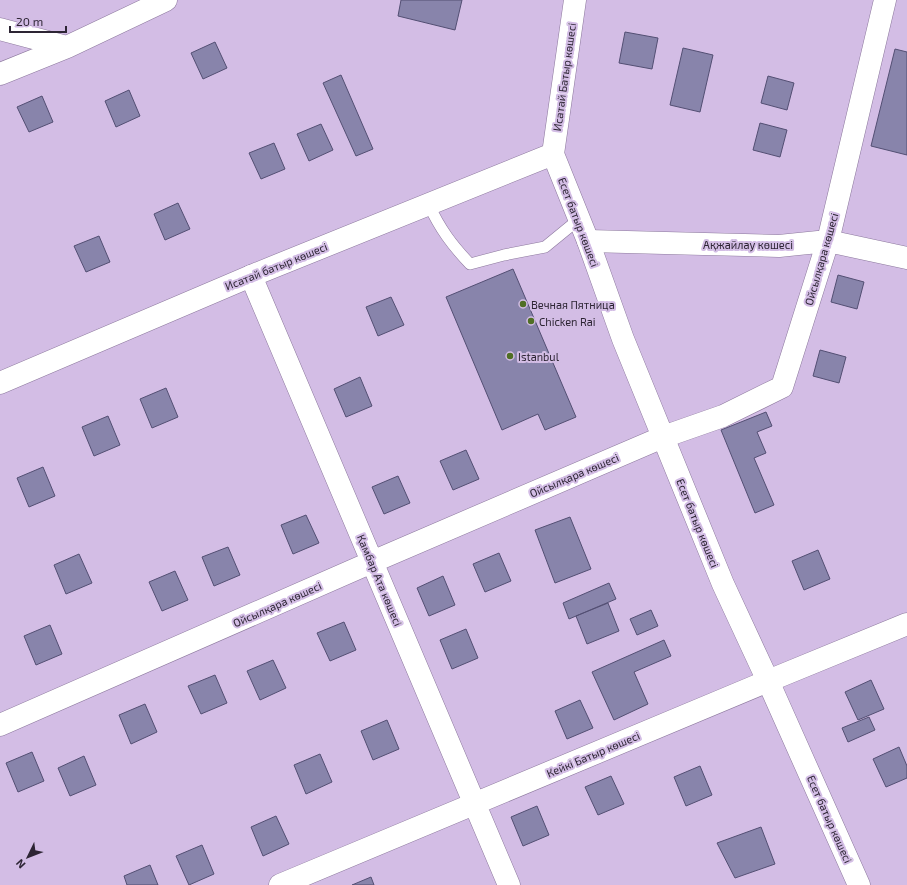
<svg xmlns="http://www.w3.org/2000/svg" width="907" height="885" font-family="'Exo 2',sans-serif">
  <rect width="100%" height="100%" fill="#d3bde5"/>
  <path fill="#8884ab" stroke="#534f73" d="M 401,0 L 462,0 L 455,30 L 398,16 Z
    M 625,32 L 658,38 L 652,69 L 619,63 Z
    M 215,42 L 227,68 L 203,79 L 191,53 Z
    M 683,48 L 713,55 L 700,112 L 670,105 Z
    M 895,49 L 907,52 L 907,155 L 871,146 Z
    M 341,75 L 373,149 L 356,156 L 323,83 Z
    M 768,76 L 794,83 L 787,110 L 761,103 Z
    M 129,90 L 140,116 L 116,127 L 105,101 Z
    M 42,96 L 53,122 L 29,132 L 17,107 Z
    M 760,123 L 787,130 L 780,157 L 753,150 Z
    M 321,124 L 333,150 L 309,161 L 297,134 Z
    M 274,143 L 285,169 L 261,179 L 249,153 Z
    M 178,203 L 190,229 L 165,240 L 154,214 Z
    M 99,236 L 110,262 L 86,272 L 74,246 Z
    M 513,269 L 576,417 L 545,430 L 538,414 L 502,430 L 446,297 Z
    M 838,275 L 864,282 L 857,309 L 831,302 Z
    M 391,297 L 404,325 L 378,336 L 366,307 Z
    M 820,350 L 846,357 L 839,383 L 813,376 Z
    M 360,377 L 372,406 L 346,417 L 334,389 Z
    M 166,388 L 178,417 L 152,428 L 140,399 Z
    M 766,412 L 772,426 L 757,432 L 766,453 L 754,458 L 774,505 L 755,513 L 721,430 Z
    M 108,416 L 120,445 L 94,456 L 82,427 Z
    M 466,450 L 479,479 L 453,490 L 440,461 Z
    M 43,467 L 55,496 L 29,507 L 17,478 Z
    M 398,476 L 410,503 L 384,514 L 372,487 Z
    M 306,515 L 319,543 L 293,554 L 281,525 Z
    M 570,517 L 591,569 L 555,583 L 535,530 Z
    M 228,547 L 240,575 L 214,586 L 202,557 Z
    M 818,550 L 830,579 L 804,590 L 792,561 Z
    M 499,553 L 511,581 L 485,592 L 473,564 Z
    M 79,554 L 92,583 L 66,594 L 54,565 Z
    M 175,571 L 188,600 L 162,611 L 149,582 Z
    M 443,576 L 455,605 L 429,616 L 417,588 Z
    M 609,583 L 616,599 L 569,619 L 563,603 Z
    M 608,603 L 619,631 L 587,644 L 576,616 Z
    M 651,610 L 658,626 L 637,635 L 630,619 Z
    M 344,622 L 356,650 L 330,661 L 317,633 Z
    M 50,625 L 62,654 L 36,665 L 24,636 Z
    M 466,629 L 478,658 L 452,669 L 440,640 Z
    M 664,640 L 671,656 L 634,672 L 648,704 L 614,720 L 592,672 Z
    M 273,660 L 286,688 L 260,700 L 247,671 Z
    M 215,675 L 227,703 L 201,714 L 188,686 Z
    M 871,680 L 884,709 L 858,720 L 845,692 Z
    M 580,700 L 593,728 L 567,739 L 555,711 Z
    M 145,704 L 157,732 L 131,744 L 119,715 Z
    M 869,717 L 875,730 L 848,742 L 842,728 Z
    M 387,720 L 399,749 L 373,760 L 361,731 Z
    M 899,747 L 907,766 L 907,778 L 886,787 L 873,759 Z
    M 32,752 L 44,781 L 18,792 L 6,763 Z
    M 320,754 L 332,782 L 306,794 L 294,765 Z
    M 84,756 L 96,785 L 70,796 L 58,768 Z
    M 700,766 L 712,795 L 686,806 L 674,777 Z
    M 611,776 L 624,804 L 598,815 L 585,787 Z
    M 537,806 L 549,835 L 523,846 L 511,817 Z
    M 276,816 L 289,844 L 263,856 L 251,827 Z
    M 761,827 L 775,864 L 735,878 L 717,843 Z
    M 202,845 L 214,874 L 189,885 L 176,856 Z
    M 150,865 L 158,885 L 127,885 L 124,876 Z
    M 371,877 L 374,885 L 352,885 Z"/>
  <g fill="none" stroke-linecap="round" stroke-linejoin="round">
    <defs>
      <path id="lane" d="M 429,205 C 440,229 452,245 470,264 L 504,255 L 545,247 L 578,220"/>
      <path id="street" d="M 0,29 L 67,47
        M 0,74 L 67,47 L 166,0
        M 588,241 L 779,246 L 828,241 L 907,258
        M 251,276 L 509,885
        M 0,725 L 372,562 L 663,437 L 723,416 L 782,387 L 828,241 L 885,0
        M 280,885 L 768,681 L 907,624"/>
      <path id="secondary" d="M 575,0 L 553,154 L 588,241 L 623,339 L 723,584 L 768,681 L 859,885
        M 0,383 L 251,276 L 553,154"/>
    </defs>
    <use href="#lane" stroke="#8c789d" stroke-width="12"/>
    <use href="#street" stroke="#8c789d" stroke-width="23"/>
    <use href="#secondary" stroke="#8c789d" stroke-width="23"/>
    <use href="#lane" stroke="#fff" stroke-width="11"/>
    <use href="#street" stroke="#fff" stroke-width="22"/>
    <use href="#secondary" stroke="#fff" stroke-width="22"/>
  </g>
  <g fill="#506f25" stroke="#d3bde5" stroke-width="1.5">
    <circle cx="523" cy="304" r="4"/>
    <circle cx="531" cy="321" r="4"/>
    <circle cx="510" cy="356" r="4"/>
  </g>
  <g text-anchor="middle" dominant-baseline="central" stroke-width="4" stroke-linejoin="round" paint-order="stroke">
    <g font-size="11" fill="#2d2534" stroke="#d3bde5">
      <text transform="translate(564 77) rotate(-82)">Исатай Батыр көшесі</text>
      <text transform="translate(579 222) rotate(69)">Есет батыр көшесі</text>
      <text x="748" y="244">Ақжайлау көшесі</text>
      <text transform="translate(821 259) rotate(-74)">Ойсылқара көшесі</text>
      <text transform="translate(276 266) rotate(-22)">Исатай батыр көшесі</text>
      <text transform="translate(574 475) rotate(-23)">Ойсылқара көшесі</text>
      <text transform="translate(698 523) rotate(68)">Есет батыр көшесі</text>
      <text transform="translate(380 580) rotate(67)">Қамбар Ата көшесі</text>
      <text transform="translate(277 604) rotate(-24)">Ойсылқара көшесі</text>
      <text transform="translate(593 754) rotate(-23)">Кейкі Батыр көшесі</text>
      <text transform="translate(830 819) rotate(66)">Есет батыр көшесі</text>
    </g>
    <g font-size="11" fill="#2d2534" stroke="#d3bde5" text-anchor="start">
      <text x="531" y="304">Вечная Пятница</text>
      <text x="539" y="321">Chicken Rai</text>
      <text x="518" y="356">Istanbul</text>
    </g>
  </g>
  <g transform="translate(28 857) rotate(227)" stroke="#d3bde5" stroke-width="3" paint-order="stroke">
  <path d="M0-3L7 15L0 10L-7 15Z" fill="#2d2534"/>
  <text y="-6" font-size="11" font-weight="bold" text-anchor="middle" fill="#2d2534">N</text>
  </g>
  <path d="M10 26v6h56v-6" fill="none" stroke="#2d2534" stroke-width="2"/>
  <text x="16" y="26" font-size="12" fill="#2d2534" stroke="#d3bde5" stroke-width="3" paint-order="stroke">20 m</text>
</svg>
